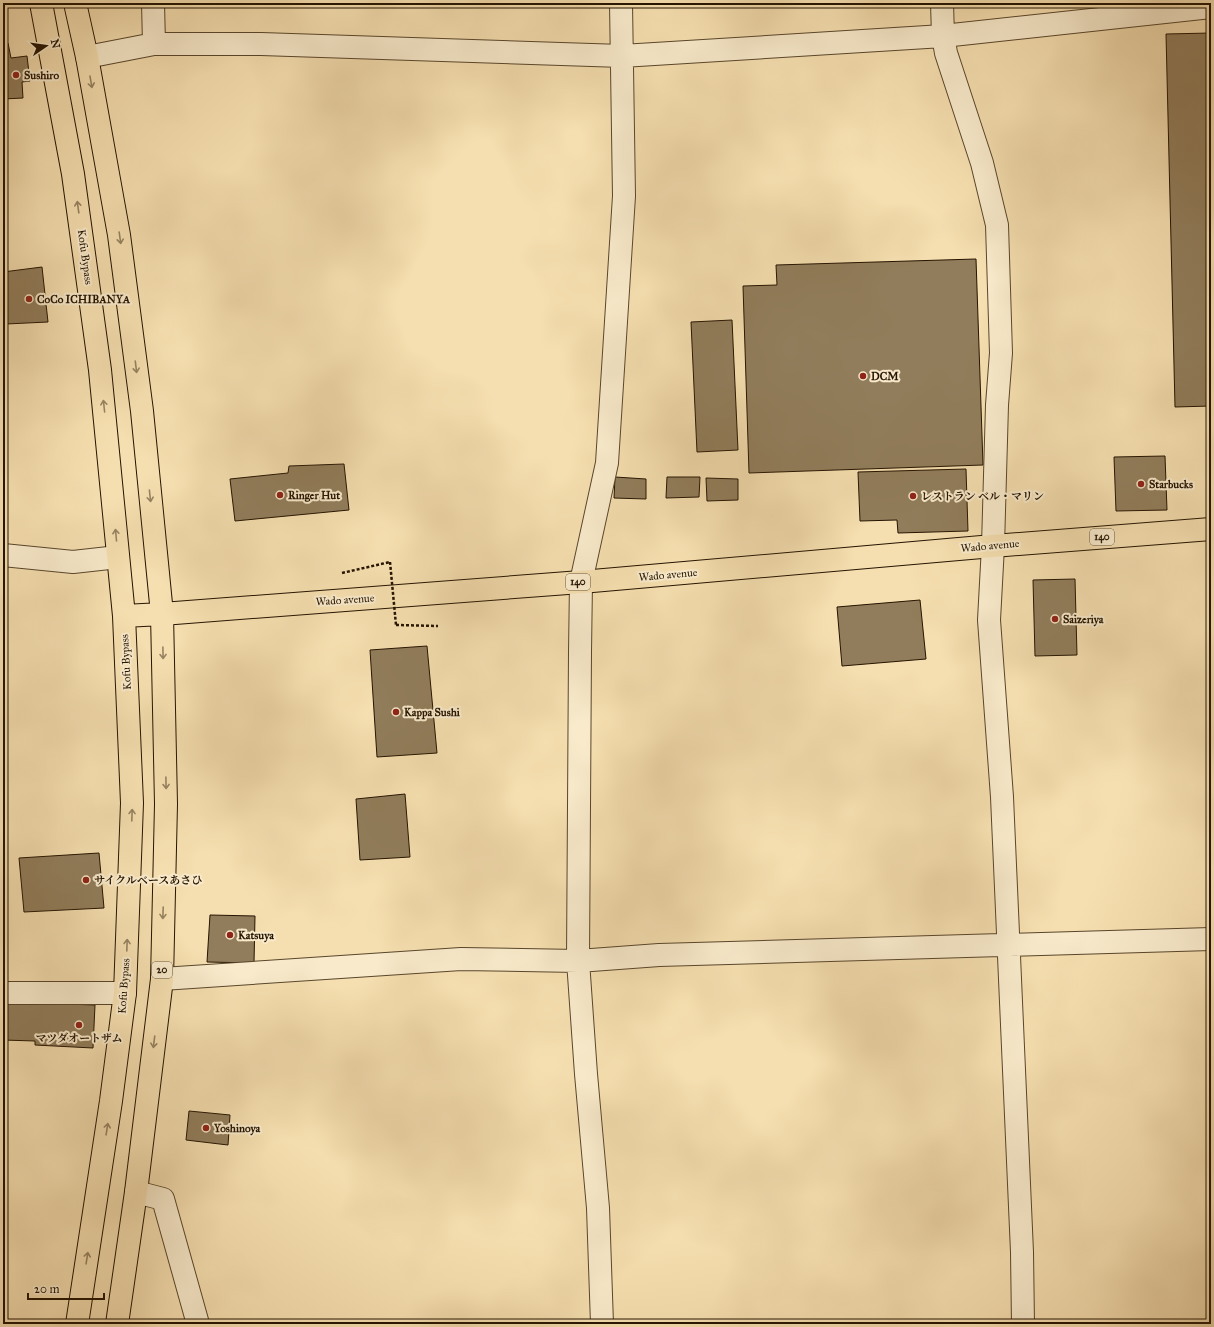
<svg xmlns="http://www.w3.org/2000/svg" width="1214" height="1327" font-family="'IM FELL Great Primer','Noto Serif JP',serif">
  <rect width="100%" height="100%" fill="#f5deaf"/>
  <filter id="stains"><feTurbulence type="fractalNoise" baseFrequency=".005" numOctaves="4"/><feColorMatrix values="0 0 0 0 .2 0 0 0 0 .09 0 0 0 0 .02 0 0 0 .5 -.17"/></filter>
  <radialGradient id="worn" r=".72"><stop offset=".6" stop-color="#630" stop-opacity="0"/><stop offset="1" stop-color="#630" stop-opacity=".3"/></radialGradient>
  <path fill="#917d5b" stroke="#251401" d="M 1211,33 L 1211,406 L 1175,407 L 1166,34 Z
    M 3,43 L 8,43 L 11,58 L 27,56 L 30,81 L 22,82 L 23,98 L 3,99 Z
    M 976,259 L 983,465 L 749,473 L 743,286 L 777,285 L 776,265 Z
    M 42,267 L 48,322 L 6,324 L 3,272 Z
    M 732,320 L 738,450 L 697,452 L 691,322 Z
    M 1165,456 L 1167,510 L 1116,511 L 1114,457 Z
    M 344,464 L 349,510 L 235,521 L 230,479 L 288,473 L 289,466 Z
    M 966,469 L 968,531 L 898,533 L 897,520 L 860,521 L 858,472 Z
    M 615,477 L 646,479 L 646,499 L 614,498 Z
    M 667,477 L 700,477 L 699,497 L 666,498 Z
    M 706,478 L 738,479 L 738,500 L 707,501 Z
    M 1075,579 L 1077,655 L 1035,656 L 1033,580 Z
    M 920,600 L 926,659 L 842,666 L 837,607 Z
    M 427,646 L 437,753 L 377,757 L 370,650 Z
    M 405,794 L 410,857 L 360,860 L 356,799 Z
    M 99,853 L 104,908 L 24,912 L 19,858 Z
    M 210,915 L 255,916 L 254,963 L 207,962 Z
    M 5,1002 L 95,1005 L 93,1048 L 35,1045 L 35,1041 L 3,1040 Z
    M 189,1111 L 230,1115 L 228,1145 L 186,1140 Z"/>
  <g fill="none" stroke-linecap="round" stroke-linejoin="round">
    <defs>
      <path id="minor" d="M 942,3 L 943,36 L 946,53 L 982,163 L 997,225 L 1001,353 L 997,405 L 993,546 L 989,620 L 1002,797 L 1022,1252 L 1023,1324
        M 154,44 L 261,44 L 622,56 L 943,36 L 1211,7
        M 87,57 L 154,44 L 153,3
        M 3,555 L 73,562 L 118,557
        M 162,979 L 461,959 L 578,961 L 659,955 L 1211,939
        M 3,993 L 125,993
        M 136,1192 L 163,1199 L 198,1324
        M 602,1324 L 598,1208 L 586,1074 L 578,961 L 580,652 L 581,582 L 607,463 L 624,196 L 621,3"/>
      <path id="highway" d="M 41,3 L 73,174 L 100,370 L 124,616 L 132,803 L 125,993 L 111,1101 L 77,1324
        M 75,3 L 87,57 L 119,235 L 142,411 L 162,614 L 166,804 L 162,979 L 136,1192 L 117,1324
        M 124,616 L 162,614 L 581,582 L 993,546 L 1211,529"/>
    </defs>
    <use href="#minor" stroke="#59462c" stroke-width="24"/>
    <use href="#highway" stroke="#251401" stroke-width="24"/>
    <path stroke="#251401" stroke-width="2.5" stroke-dasharray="3 2" stroke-linecap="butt" d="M 342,573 L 390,562
      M 396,625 L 438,626"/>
    <use href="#minor" stroke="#f8eacb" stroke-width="22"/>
    <use href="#highway" stroke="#f5deaf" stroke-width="22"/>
    <path stroke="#251401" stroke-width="2.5" stroke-dasharray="3 2" stroke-linecap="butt" d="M 390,562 L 396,625"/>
  </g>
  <defs><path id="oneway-shaft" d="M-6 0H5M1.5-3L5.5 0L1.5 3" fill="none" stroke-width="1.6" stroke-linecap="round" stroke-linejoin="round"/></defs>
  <g stroke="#978361">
    <use href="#oneway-shaft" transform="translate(91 82) rotate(80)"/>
    <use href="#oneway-shaft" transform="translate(78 207) rotate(-98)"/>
    <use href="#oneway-shaft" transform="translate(120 238) rotate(82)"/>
    <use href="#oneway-shaft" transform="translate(136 367) rotate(83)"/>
    <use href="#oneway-shaft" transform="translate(104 406) rotate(-96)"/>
    <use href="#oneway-shaft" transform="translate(150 496) rotate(84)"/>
    <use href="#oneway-shaft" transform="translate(116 535) rotate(-95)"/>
    <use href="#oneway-shaft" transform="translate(163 653) rotate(89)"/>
    <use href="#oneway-shaft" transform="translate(166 783) rotate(89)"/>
    <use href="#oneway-shaft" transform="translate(132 815) rotate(-88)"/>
    <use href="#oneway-shaft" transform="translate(163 913) rotate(92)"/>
    <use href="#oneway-shaft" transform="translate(127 945) rotate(-88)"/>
    <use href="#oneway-shaft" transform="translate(154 1042) rotate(97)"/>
    <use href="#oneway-shaft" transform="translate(107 1129) rotate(-81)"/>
    <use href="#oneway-shaft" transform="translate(87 1258) rotate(-81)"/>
  </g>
  <g fill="#8f2418" stroke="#f8eacb" stroke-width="1.5">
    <circle cx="16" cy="75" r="4"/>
    <circle cx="29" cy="299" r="4"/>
    <circle cx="863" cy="376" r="4"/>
    <circle cx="1141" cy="484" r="4"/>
    <circle cx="280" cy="495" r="4"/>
    <circle cx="913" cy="496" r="4"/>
    <circle cx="1055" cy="619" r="4"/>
    <circle cx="396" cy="712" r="4"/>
    <circle cx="86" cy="880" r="4"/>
    <circle cx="230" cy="935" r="4"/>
    <circle cx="79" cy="1025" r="4"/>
    <circle cx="206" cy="1128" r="4"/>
  </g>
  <g text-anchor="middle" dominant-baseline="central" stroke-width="4" stroke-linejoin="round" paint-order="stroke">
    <g fill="#f8eacb" stroke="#64543e" stroke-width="1">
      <rect x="1090" y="529" width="24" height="16" rx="3"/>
      <rect x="566" y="574" width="24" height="16" rx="3"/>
      <rect x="152" y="962" width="20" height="16" rx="3"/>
    </g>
    <g font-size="10" font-weight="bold" fill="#251401">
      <text x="1102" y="537">140</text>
      <text x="578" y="582">140</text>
      <text x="162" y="970">20</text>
    </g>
    <g font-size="11" font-weight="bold" fill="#251401" stroke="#f8eacb" text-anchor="start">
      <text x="24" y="75">Sushiro</text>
      <text x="37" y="299">CoCo ICHIBANYA</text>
      <text x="871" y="376">DCM</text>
      <text x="1149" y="484">Starbucks</text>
      <text x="288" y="495">Ringer Hut</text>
      <text x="921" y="496">レストラン ベル・マリン</text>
      <text x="1063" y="619">Saizeriya</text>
      <text x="404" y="712">Kappa Sushi</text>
      <text x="94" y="880">サイクルベースあさひ</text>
      <text x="238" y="935">Katsuya</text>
      <text x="79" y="1038" text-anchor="middle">マツダオートザム</text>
      <text x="214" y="1128">Yoshinoya</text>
    </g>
    <g font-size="11" fill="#251401" stroke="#f8eacb">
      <text transform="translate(85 257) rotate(82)">Kofu Bypass</text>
      <text transform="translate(990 546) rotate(-5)">Wado avenue</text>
      <text transform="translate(668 575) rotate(-5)">Wado avenue</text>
      <text transform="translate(345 600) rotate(-4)">Wado avenue</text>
      <text transform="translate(126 662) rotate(-93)">Kofu Bypass</text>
      <text transform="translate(124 986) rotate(-86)">Kofu Bypass</text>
    </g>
  </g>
  <rect width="1214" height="1327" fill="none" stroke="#f5deaf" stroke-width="16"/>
  <rect x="4" y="4" width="1206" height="1319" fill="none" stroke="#251401" stroke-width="2"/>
  <rect x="8" y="8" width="1198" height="1311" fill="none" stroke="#251401"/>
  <g transform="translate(46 46) rotate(77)" stroke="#f8eacb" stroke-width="3" paint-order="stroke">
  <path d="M0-3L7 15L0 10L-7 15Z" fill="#251401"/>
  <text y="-6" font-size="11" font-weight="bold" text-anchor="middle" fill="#251401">N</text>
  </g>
  <path d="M28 1293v6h76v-6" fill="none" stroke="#251401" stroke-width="2"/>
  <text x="34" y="1293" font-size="12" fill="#251401" stroke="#f8eacb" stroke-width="3" paint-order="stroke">20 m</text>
  <rect width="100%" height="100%" filter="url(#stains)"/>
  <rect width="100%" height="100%" fill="url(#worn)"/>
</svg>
